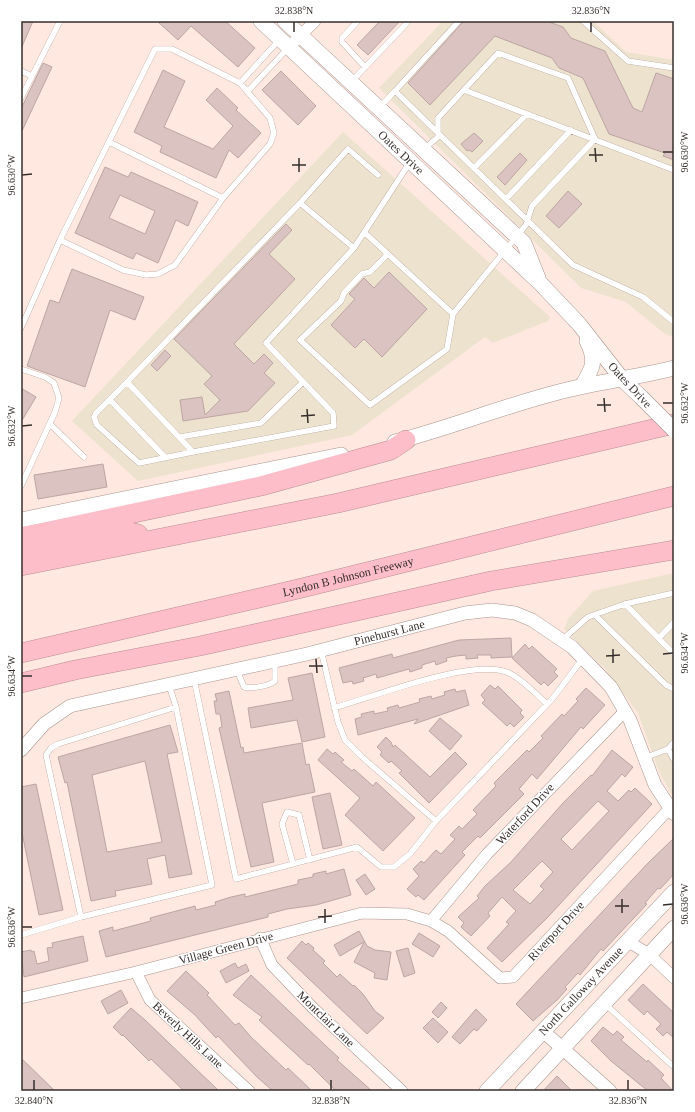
<svg xmlns="http://www.w3.org/2000/svg" width="695" height="1112" font-family="Georgia,serif">
  <rect width="100%" height="100%" fill="#fee8e0"/>
  <path fill="#ede2cd" d="M 443,21 L 593,21 L 626,52 L 674,60 L 674,337 L 665,334 L 626,302 L 581,288 L 379,88 Z
    M 343,132 L 550,317 L 548,321 L 493,343 L 485,337 L 352,435 L 138,481 L 72,421 Z
    M 674,573 L 674,799 L 658,769 L 638,713 L 605,669 L 564,629 L 568,619 L 593,591 Z"/>
  <path fill="#dac3c0" stroke="#bca5a3" fill-rule="evenodd" d="M 21,21 L 33,21 L 21,49 Z
    M 157,21 L 225,21 L 255,48 L 238,67 L 191,26 L 178,40 Z
    M 380,21 L 400,21 L 368,55 L 357,45 Z
    M 464,21 L 546,21 L 563,27 L 571,38 L 605,51 L 633,108 L 642,112 L 656,73 L 674,79 L 674,160 L 663,156 L 665,153 L 609,134 L 583,78 L 559,68 L 552,58 L 495,36 L 430,105 L 408,83 Z
    M 43,63 L 52,67 L 21,133 L 21,109 Z
    M 163,70 L 185,81 L 164,127 L 213,149 L 233,126 L 206,100 L 217,88 L 238,108 L 236,110 L 261,133 L 238,158 L 229,150 L 216,178 L 160,152 L 162,146 L 134,132 Z
    M 281,71 L 316,106 L 298,125 L 262,90 Z
    M 474,133 L 483,141 L 472,152 L 469,150 L 467,151 L 461,144 Z
    M 520,153 L 527,160 L 505,185 L 497,177 Z
    M 105,167 L 128,177 L 131,172 L 198,202 L 188,226 L 176,220 L 158,263 L 136,253 L 133,259 L 75,233 ZM 120,195 L 155,211 L 145,234 L 109,218 Z
    M 568,191 L 582,204 L 559,228 L 546,216 Z
    M 286,224 L 292,230 L 269,254 L 295,279 L 234,344 L 254,364 L 264,354 L 273,363 L 264,373 L 275,383 L 248,411 L 183,421 L 180,400 L 202,397 L 205,415 L 220,400 L 204,384 L 212,376 L 174,339 Z
    M 72,269 L 144,297 L 135,320 L 110,310 L 85,387 L 27,366 L 50,300 L 59,303 Z
    M 389,272 L 427,309 L 382,357 L 364,339 L 355,348 L 331,325 L 355,299 L 349,294 L 364,278 L 374,288 Z
    M 165,350 L 171,356 L 157,371 L 151,365 Z
    M 21,388 L 36,397 L 21,422 Z
    M 103,464 L 107,487 L 38,499 L 34,475 Z
    M 511,638 L 512,657 L 491,658 L 491,655 L 477,655 L 478,658 L 466,659 L 466,655 L 456,656 L 446,658 L 447,661 L 436,665 L 435,661 L 422,665 L 422,668 L 410,672 L 409,669 L 377,678 L 376,674 L 363,678 L 364,681 L 353,684 L 352,681 L 343,683 L 339,668 L 392,654 L 393,658 L 459,640 Z
    M 525,644 L 529,649 L 532,646 L 557,669 L 554,672 L 558,676 L 548,686 L 544,682 L 541,685 L 512,658 Z
    M 312,673 L 325,737 L 302,742 L 297,720 L 251,728 L 248,708 L 293,700 L 288,678 Z
    M 490,685 L 495,689 L 498,686 L 522,710 L 520,713 L 524,717 L 514,727 L 510,723 L 507,726 L 482,703 L 485,700 L 481,695 Z
    M 586,688 L 605,705 L 583,729 L 581,727 L 537,779 L 532,774 L 519,789 L 524,794 L 480,838 L 478,836 L 462,852 L 465,855 L 424,900 L 418,895 L 416,897 L 407,889 L 419,876 L 413,869 L 421,861 L 424,863 L 436,850 L 441,854 L 455,839 L 450,835 L 459,826 L 462,829 L 477,814 L 473,810 L 496,786 L 494,783 L 527,750 L 529,752 L 543,738 L 541,736 L 562,714 L 564,716 L 578,701 L 576,699 Z
    M 455,689 L 456,692 L 465,690 L 469,705 L 414,724 L 418,719 L 358,735 L 355,719 L 362,717 L 361,714 L 374,711 L 374,714 L 388,711 L 387,708 L 398,705 L 399,708 L 420,702 L 419,699 L 431,696 L 432,699 L 445,695 L 444,692 Z
    M 229,691 L 241,748 L 243,747 L 244,753 L 302,743 L 306,765 L 309,764 L 315,792 L 262,803 L 274,862 L 251,867 L 219,728 L 222,727 L 220,714 L 216,714 L 214,701 L 217,701 L 215,694 Z
    M 440,718 L 462,736 L 450,750 L 429,731 Z
    M 170,725 L 178,752 L 167,754 L 192,874 L 169,878 L 165,855 L 147,859 L 152,884 L 115,891 L 116,896 L 91,901 L 67,782 L 65,783 L 58,757 ZM 145,761 L 162,842 L 107,852 L 92,775 Z
    M 386,737 L 391,742 L 393,747 L 395,745 L 430,777 L 455,752 L 467,764 L 429,803 L 399,773 L 402,771 L 391,761 L 389,763 L 380,755 L 382,752 L 377,747 Z
    M 327,749 L 333,754 L 335,752 L 344,760 L 341,762 L 352,771 L 354,769 L 373,786 L 376,782 L 415,818 L 383,851 L 345,815 L 360,798 L 318,760 Z
    M 612,750 L 633,767 L 625,777 L 622,774 L 607,791 L 618,801 L 629,790 L 631,792 L 635,788 L 652,804 L 548,917 L 502,962 L 487,948 L 509,924 L 506,922 L 516,911 L 502,897 L 488,913 L 490,916 L 471,936 L 461,927 L 464,923 L 458,917 L 479,898 L 477,896 L 485,886 L 511,862 L 563,803 L 591,775 L 592,776 ZM 598,801 L 609,811 L 572,850 L 561,839 ZM 542,861 L 553,872 L 540,886 L 544,889 L 530,904 L 513,890 Z
    M 36,784 L 63,910 L 39,915 L 21,828 L 21,787 Z
    M 330,793 L 342,845 L 323,849 L 312,797 Z
    M 674,838 L 674,874 L 660,889 L 658,888 L 645,903 L 647,904 L 603,951 L 601,949 L 580,975 L 578,973 L 565,987 L 567,989 L 557,1000 L 533,1021 L 516,1004 L 649,862 Z
    M 344,869 L 351,895 L 316,905 L 287,909 L 268,914 L 268,917 L 106,957 L 99,931 L 113,927 L 113,931 L 151,921 L 150,918 L 195,906 L 196,910 L 216,905 L 215,902 L 231,897 L 245,894 L 245,897 L 298,884 L 298,880 L 313,877 L 313,874 L 326,871 L 326,874 Z
    M 365,874 L 375,889 L 366,895 L 356,880 Z
    M 359,931 L 367,946 L 375,950 L 391,952 L 387,980 L 374,978 L 375,973 L 354,962 L 364,942 L 340,956 L 334,945 Z
    M 419,933 L 440,946 L 433,957 L 412,944 Z
    M 83,936 L 88,961 L 24,977 L 21,952 L 31,950 L 32,952 L 34,951 L 37,964 L 49,961 L 47,948 L 53,947 L 52,943 Z
    M 302,941 L 306,945 L 308,943 L 314,948 L 313,950 L 325,961 L 323,963 L 337,977 L 340,974 L 353,986 L 354,985 L 363,994 L 375,1011 L 384,1018 L 367,1034 L 287,958 Z
    M 408,948 L 415,973 L 404,977 L 396,951 Z
    M 235,963 L 238,968 L 246,964 L 249,971 L 226,983 L 220,971 Z
    M 186,971 L 209,993 L 207,995 L 235,1025 L 239,1023 L 251,1037 L 286,1070 L 288,1068 L 312,1091 L 273,1091 L 257,1077 L 218,1036 L 216,1038 L 195,1015 L 167,991 Z
    M 251,975 L 326,1046 L 339,1058 L 337,1060 L 372,1091 L 336,1091 L 309,1064 L 308,1065 L 259,1020 L 262,1017 L 233,995 Z
    M 643,984 L 674,1013 L 674,1038 L 667,1032 L 663,1036 L 656,1029 L 661,1024 L 647,1011 L 644,1015 L 628,1000 Z
    M 121,990 L 128,1003 L 108,1014 L 101,1001 Z
    M 441,1002 L 447,1008 L 438,1018 L 432,1012 Z
    M 131,1008 L 145,1020 L 219,1091 L 184,1091 L 151,1059 L 149,1061 L 123,1035 L 122,1036 L 113,1027 Z
    M 476,1009 L 487,1020 L 477,1031 L 474,1029 L 460,1044 L 452,1037 Z
    M 433,1018 L 448,1032 L 438,1043 L 423,1028 Z
    M 603,1027 L 613,1035 L 617,1031 L 624,1037 L 621,1040 L 647,1062 L 648,1060 L 664,1075 L 661,1078 L 673,1091 L 648,1091 L 611,1061 L 591,1041 Z
    M 21,1058 L 55,1091 L 21,1091 Z
    M 557,1076 L 572,1091 L 543,1091 Z"/>
  <g fill="none" stroke-linecap="round" stroke-linejoin="round">
    <defs>
      <path id="service" d="M 358,21 L 342,38 L 342,42 L 365,67
        M 583,21 L 628,61 L 674,68
        M 21,71 L 32,76
        M 352,81 L 407,23 L 406,21
        M 240,83 L 280,39
        M 464,90 L 674,170
        M 395,91 L 459,21
        M 247,92 L 288,48
        M 21,98 L 60,21
        M 379,108 L 395,91 L 573,265 L 643,297 L 674,322
        M 109,142 L 223,198
        M 474,168 L 527,114
        M 506,199 L 571,130
        M 300,203 L 348,149 L 378,175
        M 365,233 L 453,314
        M 354,248 L 300,203 L 127,382 L 193,452 L 334,426 L 333,413 L 266,343 L 354,248 L 410,162
        M 388,254 L 370,272 L 362,274 L 344,293 L 341,301 L 300,340 L 370,405 L 447,349 L 453,314 L 526,225 L 532,206 L 595,139 L 568,78 L 498,53 L 438,118 L 438,137 L 424,149
        M 21,328 L 60,240 L 155,49 L 172,49 L 240,83 L 270,118 L 274,133 L 270,144 L 223,198 L 175,265 L 158,274 L 146,275 L 123,270 L 60,240
        M 21,369 L 45,377 L 54,383 L 59,398 L 55,412 L 21,486
        M 127,382 L 96,413 L 94,417 L 97,425 L 139,463 L 193,452
        M 110,400 L 165,457
        M 50,424 L 84,457
        M 180,437 L 261,423 L 303,382
        M 625,604 L 674,654
        M 595,615 L 666,685 L 674,689
        M 659,638 L 674,622
        M 562,640 L 588,617 L 625,604 L 674,593
        M 321,650 L 338,722 L 345,740 L 362,757 L 436,821
        M 237,670 L 244,687 C 252,689 269,686 275,681 L 275,661
        M 194,679 L 236,879 L 357,847 L 381,867 L 394,867 L 410,854 L 436,821 L 553,698 L 583,658
        M 334,708 C 373,697 474,657 509,673 C 523,680 535,693 547,704
        M 668,749 L 674,760
        M 644,758 L 668,749 L 674,742
        M 293,864 L 282,824 L 287,812 L 299,815 L 310,860
        M 81,917 L 46,755 L 51,748 L 58,744 L 176,707
        M 21,935 L 81,917 L 212,885 L 176,707 L 169,685
        M 605,1004 L 674,1067"/>
      <path id="minor" d="M 289,47 L 315,21
        M 431,921 L 487,854 L 625,711
        M 260,938 L 272,965 L 313,1008 L 402,1091
        M 627,941 L 649,954 L 674,978
        M 136,972 L 150,1000 L 249,1091
        M 21,998 L 136,972 L 362,913 L 407,914 L 431,921 L 448,931 L 500,978 L 513,977 L 669,809"/>
      <g id="tertiary">
        <path id="s1" d="M 21,750 L 44,724 L 70,706 L 307,654 L 465,613 L 492,610 L 515,613 L 532,620 L 572,647 L 611,687 L 630,720 L 655,785 L 674,814"/>
        <path d="M 543,1031 L 610,1091"/>
      </g>
      <g id="secondary">
        <path id="s2" d="M 261,21 L 541,284 L 579,324 L 622,379 L 641,397"/>
        <path d="M 285,21 L 524,243 L 538,278"/>
        <path d="M 582,386 C 593,368 597,361 587,341"/>
        <path d="M 395,442 C 449,428 501,407 555,393 C 594,382 635,378 674,368"/>
        <path d="M 21,520 L 341,455"/>
        <path id="s3" d="M 487,1091 L 674,892"/>
        <path d="M 523,1091 L 674,928"/>
      </g>
      <g id="motorway">
        <path d="M 21,537 L 261,486 L 391,450 L 406,440"/>
        <path d="M 24,548 L 130,532 L 138,534"/>
        <path d="M 21,566 L 338,503 L 674,424"/>
        <path id="s4" d="M 21,653 L 298,589 L 674,496"/>
        <path d="M 21,683 L 75,670 L 200,646 L 491,581 L 674,550"/>
      </g>
    </defs>
    <use href="#service" stroke="#a8948d" stroke-width="6"/>
    <use href="#minor" stroke="#a8948d" stroke-width="12"/>
    <use href="#tertiary" stroke="#a8948d" stroke-width="14"/>
    <use href="#secondary" stroke="#a8948d" stroke-width="16"/>
    <use href="#motorway" stroke="#b78c92" stroke-width="20"/>
    <use href="#service" stroke="#fff" stroke-width="5.5"/>
    <use href="#minor" stroke="#fff" stroke-width="11"/>
    <use href="#tertiary" stroke="#fff" stroke-width="13"/>
    <use href="#secondary" stroke="#fff" stroke-width="15"/>
    <use href="#motorway" stroke="#fdbeca" stroke-width="19"/>
    <defs>
      <path id="secondary-bridge" d="M 641,397 L 674,430"/>
    </defs>
    <use href="#secondary-bridge" stroke="#a8948d" stroke-width="16" stroke-linecap="butt"/>
    <use href="#secondary-bridge" stroke="#fff" stroke-width="15"/>
  </g>
  <path fill="none" stroke="#362e2b" stroke-width="1.5" d="M 294,22 L 294,32M 591,22 L 591,32M 595,148 L 596,162M 663,152 L 673,152M 589,155 L 603,155M 299,158 L 299,172M 292,165 L 306,165M 22,175 L 32,174M 604,398 L 605,412M 663,403 L 673,403M 597,405 L 611,405M 307,409 L 308,423M 301,416 L 315,415M 22,426 L 32,425M 613,649 L 613,663M 663,654 L 673,653M 606,656 L 620,655M 316,659 L 317,673M 309,666 L 323,666M 22,676 L 32,676M 622,899 L 622,913M 663,905 L 673,904M 615,906 L 629,906M 325,909 L 325,923M 318,917 L 332,916M 22,927 L 32,927M 34,1080 L 34,1090M 331,1080 L 331,1090M 628,1080 L 628,1090"/>
  <g text-anchor="middle" dominant-baseline="central" stroke-width="3" stroke-linejoin="round" paint-order="stroke">
    <g font-size="12" fill="#362e2b" stroke="#fff">
      <text stroke="none"><textPath href="#s2" startOffset="192">Oates Drive</textPath></text>
      <text transform="translate(630 385) rotate(47)">Oates Drive</text>
      <text stroke="none"><textPath href="#s4" startOffset="336">Lyndon B Johnson Freeway</textPath></text>
      <text stroke="none"><textPath href="#s1" startOffset="394">Pinehurst Lane</textPath></text>
      <text transform="translate(525 814) rotate(-47)">Waterford Drive</text>
      <text transform="translate(556 931) rotate(-47)">Riverport Drive</text>
      <text transform="translate(226 948) rotate(-15)">Village Green Drive</text>
      <text stroke="none"><textPath href="#s3" startOffset="137">North Galloway Avenue</textPath></text>
      <text transform="translate(326 1019) rotate(44)">Montclair Lane</text>
      <text transform="translate(188 1035) rotate(43)">Beverly Hills Lane</text>
    </g>
  </g>
  <rect width="695" height="1112" fill="none" stroke="#ffffff" stroke-width="44"/>
  <rect x="22" y="22" width="651" height="1068" fill="none" stroke="#362e2b" stroke-width="1.5"/>
  <g font-size="10" text-anchor="middle" fill="#362e2b">
    <text x="294" y="14">32.838°N</text>
    <text x="591" y="14">32.836°N</text>
    <text transform="translate(684 152) rotate(-90)" y="4">96.630°W</text>
    <text transform="translate(11 175) rotate(-90)" y="4">96.630°W</text>
    <text transform="translate(684 403) rotate(-90)" y="4">96.632°W</text>
    <text transform="translate(11 426) rotate(-90)" y="4">96.632°W</text>
    <text transform="translate(684 653) rotate(-90)" y="4">96.634°W</text>
    <text transform="translate(11 676) rotate(-90)" y="4">96.634°W</text>
    <text transform="translate(684 904) rotate(-90)" y="4">96.636°W</text>
    <text transform="translate(11 927) rotate(-90)" y="4">96.636°W</text>
    <text x="34" y="1104">32.840°N</text>
    <text x="331" y="1104">32.838°N</text>
    <text x="628" y="1104">32.836°N</text>
  </g>
</svg>
